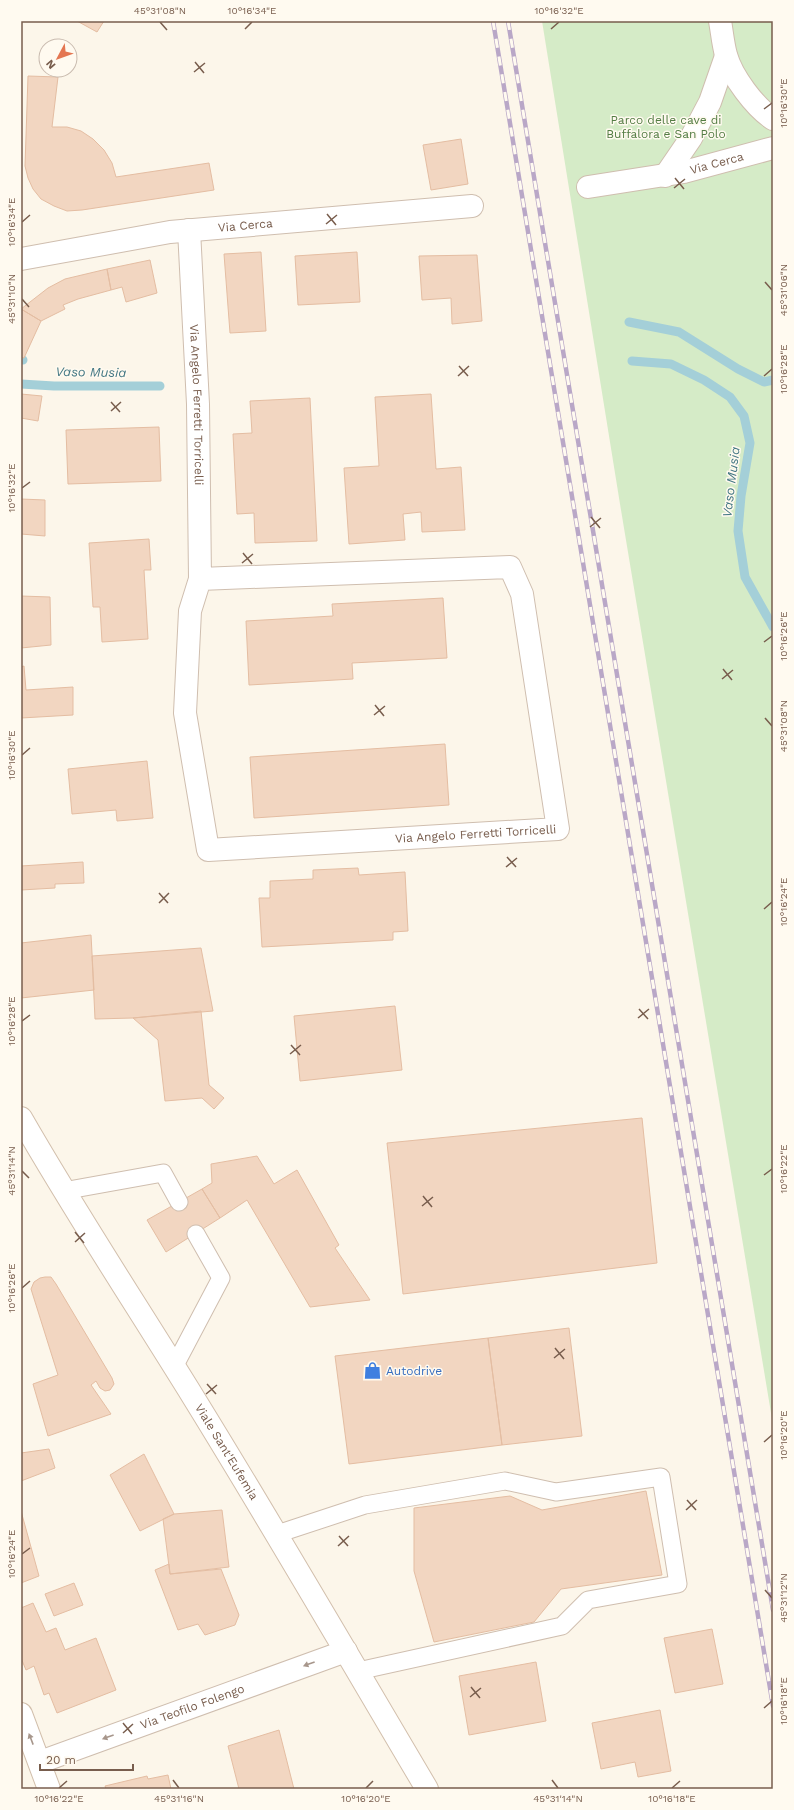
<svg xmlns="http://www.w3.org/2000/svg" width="794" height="1810" font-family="'Work Sans',sans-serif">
  <rect width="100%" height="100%" fill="#fcf6ea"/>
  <path fill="#d5ebc7" d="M 542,21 L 773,21 L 773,1425 L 620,504 Z"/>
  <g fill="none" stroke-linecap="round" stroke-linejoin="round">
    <path stroke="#a4cfd8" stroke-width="9" d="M 629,322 L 679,332 L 738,369 L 764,382 L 773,380
      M 21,360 L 23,360
      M 632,361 L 671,364 L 704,380 L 730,397 L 744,416 L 750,443 L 741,496 L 738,531 L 745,577 L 773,627
      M 21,384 L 54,386 L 160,386"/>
  </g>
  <path fill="#f2d6c1" stroke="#e4bda2" d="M 77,21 L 104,21 L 97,32 Z
    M 28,76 L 58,77 L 52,127 L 67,127 L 81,131 L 93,139 L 104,150 L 112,163 L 116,177 L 209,163 L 214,190 L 82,210 L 67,211 L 54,206 L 41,199 L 33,189 L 28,178 L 25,166 Z
    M 461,139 L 468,184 L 431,190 L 423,145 Z
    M 261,252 L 266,331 L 230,333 L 224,254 Z
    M 357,252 L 360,302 L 298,305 L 295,256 Z
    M 477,255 L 482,321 L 452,324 L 451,298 L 422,300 L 419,256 Z
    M 150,260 L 157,293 L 126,302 L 122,287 L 111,290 L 107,269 Z
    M 107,269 L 111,290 L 78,299 L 63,305 L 65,309 L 41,321 L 21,309 L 48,288 L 65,279 Z
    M 21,309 L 41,321 L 24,358 L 21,357 Z
    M 21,394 L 42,396 L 38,421 L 21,418 Z
    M 431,394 L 436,469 L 461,467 L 465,530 L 422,532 L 421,512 L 403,514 L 405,540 L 349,544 L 344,468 L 379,466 L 375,397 Z
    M 310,398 L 317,541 L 255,543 L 254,513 L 237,514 L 233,434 L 252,433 L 250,401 Z
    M 159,427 L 161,481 L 68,484 L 66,430 Z
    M 21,499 L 45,500 L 45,536 L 21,534 Z
    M 149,539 L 151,570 L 144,570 L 148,639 L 102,642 L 100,607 L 93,607 L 89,543 Z
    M 21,596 L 50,597 L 51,645 L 21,648 Z
    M 443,598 L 447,658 L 352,663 L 353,679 L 249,685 L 246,621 L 333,616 L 332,604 Z
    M 24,666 L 26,690 L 73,687 L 73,715 L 21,718 L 21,667 Z
    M 445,744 L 449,805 L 254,818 L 250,757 Z
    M 147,761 L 153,818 L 117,821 L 116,810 L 72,814 L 68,769 Z
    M 83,862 L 84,883 L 55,884 L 55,888 L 21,890 L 21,866 Z
    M 358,868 L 359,875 L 405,872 L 408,931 L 393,932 L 393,940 L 262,947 L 259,898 L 270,898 L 270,881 L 313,879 L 313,870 Z
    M 91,935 L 94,990 L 21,998 L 21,943 Z
    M 201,948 L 213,1011 L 133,1018 L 95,1019 L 92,956 Z
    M 395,1006 L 402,1070 L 300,1081 L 294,1016 Z
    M 201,1011 L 209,1085 L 224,1098 L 214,1109 L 202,1098 L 165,1101 L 158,1040 L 133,1018 Z
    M 642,1118 L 657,1263 L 403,1294 L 387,1143 Z
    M 257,1156 L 274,1184 L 297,1170 L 339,1245 L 335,1248 L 370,1300 L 310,1307 L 247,1200 L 220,1218 L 202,1189 L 212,1183 L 211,1164 Z
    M 202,1189 L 220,1218 L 166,1252 L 147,1220 Z
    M 45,1277 L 51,1277 L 56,1284 L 112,1378 L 114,1384 L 110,1390 L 105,1391 L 100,1388 L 96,1381 L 91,1385 L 111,1414 L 48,1436 L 33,1384 L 58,1375 L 31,1289 L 34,1282 L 40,1278 Z
    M 569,1328 L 582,1436 L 502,1445 L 488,1338 Z
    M 488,1338 L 502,1445 L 349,1464 L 335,1356 Z
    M 49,1449 L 55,1468 L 21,1481 L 21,1453 Z
    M 144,1454 L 174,1514 L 140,1531 L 110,1475 Z
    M 646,1491 L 662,1575 L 561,1589 L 534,1622 L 434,1642 L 414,1571 L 414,1508 L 510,1496 L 542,1510 Z
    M 222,1510 L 229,1567 L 170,1574 L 163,1519 L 174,1514 Z
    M 21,1511 L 39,1576 L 21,1583 Z
    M 169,1564 L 170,1574 L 221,1569 L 239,1615 L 235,1625 L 205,1635 L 198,1624 L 178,1630 L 155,1570 Z
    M 74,1583 L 83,1605 L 54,1616 L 45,1594 Z
    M 33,1603 L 46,1632 L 56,1628 L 65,1650 L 96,1638 L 116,1690 L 57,1713 L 49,1693 L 44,1695 L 34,1666 L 26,1670 L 21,1658 L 21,1608 Z
    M 712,1629 L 723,1684 L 675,1693 L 664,1638 Z
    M 536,1662 L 546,1721 L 469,1735 L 459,1676 Z
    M 660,1710 L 671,1771 L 638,1777 L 635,1762 L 601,1769 L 592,1723 Z
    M 279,1730 L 294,1789 L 239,1789 L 228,1746 Z
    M 168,1775 L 171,1789 L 106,1789 L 105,1786 L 147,1776 L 148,1779 Z"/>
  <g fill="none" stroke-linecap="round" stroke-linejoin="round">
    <defs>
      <path id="lane" d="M 63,1191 L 163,1173 L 179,1202
        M 174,1367 L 221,1278 L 196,1234
        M 277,1534 L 365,1505 L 505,1481 L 556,1492 L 661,1477 L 678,1584 L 588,1600 L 562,1626 L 358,1671"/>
      <g id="street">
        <path d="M 720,21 C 722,32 723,44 726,55 C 732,77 755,107 773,119"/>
        <path d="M 665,176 L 691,138 L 710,102 L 726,56"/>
        <path id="s1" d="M 588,187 L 684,172 L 773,148"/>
        <path id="s2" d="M 189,230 L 198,404 L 200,579 L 190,611 L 185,713 L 208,850 L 558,829 L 522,594 L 510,567 L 200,579"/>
        <path id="s3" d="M 21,259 L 170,232 L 472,206"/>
        <path id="s4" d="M 40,1762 L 346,1651"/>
      </g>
      <g id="secondary">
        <path id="s5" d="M 21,1118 C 76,1214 137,1306 195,1400 C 274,1528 350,1659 427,1789"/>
        <path d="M 21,1714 L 49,1789"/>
      </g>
    </defs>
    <use href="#lane" stroke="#cfbeaf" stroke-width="19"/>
    <use href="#street" stroke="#cfbeaf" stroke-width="24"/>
    <use href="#secondary" stroke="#d2bfac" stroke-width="24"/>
    <use href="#lane" stroke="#fff" stroke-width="17"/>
    <use href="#street" stroke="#fff" stroke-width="22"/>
    <use href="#secondary" stroke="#fff" stroke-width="22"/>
    <defs>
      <path id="rail" d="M 493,21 L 773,1706
        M 508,21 L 773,1610"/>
    </defs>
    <use href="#rail" stroke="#b9a7c7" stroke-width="4.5"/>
    <use href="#rail" stroke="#fffaf0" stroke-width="3" stroke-dasharray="9" stroke-linecap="butt"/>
  </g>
  <defs><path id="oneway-solid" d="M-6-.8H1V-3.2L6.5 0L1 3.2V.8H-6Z"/></defs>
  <g fill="#a7968b">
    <use href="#oneway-solid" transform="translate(309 1664) rotate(160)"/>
    <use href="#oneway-solid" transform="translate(108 1737) rotate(160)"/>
    <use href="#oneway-solid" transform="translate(31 1739) rotate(-111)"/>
  </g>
  <path fill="none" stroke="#785d4d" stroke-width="1.5" d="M 160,22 L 167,30M 245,29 L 252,22M 551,29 L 559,22M 195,62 L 204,73M 194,72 L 205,63M 764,109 L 772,103M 675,178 L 684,189M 674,188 L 685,179M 327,214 L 336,225M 22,222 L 30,215M 326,224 L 337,215M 765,282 L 772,290M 22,299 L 29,307M 459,366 L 468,376M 458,376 L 469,366M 764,376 L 772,369M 111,402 L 120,412M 111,411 L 121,402M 22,488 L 30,482M 591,517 L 600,528M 590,527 L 601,518M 243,553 L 252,564M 242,563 L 253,554M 764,642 L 772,636M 723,669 L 732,680M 722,679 L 733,670M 375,705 L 384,716M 374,715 L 385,706M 765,718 L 772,726M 22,755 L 30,748M 507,857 L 516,867M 506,867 L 517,858M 159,893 L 168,903M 159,903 L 169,893M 764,909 L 772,902M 639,1009 L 648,1019M 638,1018 L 649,1009M 22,1021 L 30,1015M 291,1045 L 300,1055M 290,1054 L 301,1045M 22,1171 L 29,1178M 764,1175 L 772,1169M 423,1196 L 432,1207M 422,1206 L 433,1197M 75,1232 L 84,1243M 75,1242 L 85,1233M 22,1288 L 30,1281M 555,1348 L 564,1359M 554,1358 L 565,1349M 207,1384 L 216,1394M 206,1394 L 217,1385M 764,1442 L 772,1435M 687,1500 L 696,1510M 686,1510 L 697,1500M 339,1536 L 348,1546M 338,1546 L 349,1536M 22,1554 L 30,1548M 765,1590 L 772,1598M 471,1687 L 480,1698M 470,1697 L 481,1688M 764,1708 L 772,1701M 123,1723 L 132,1734M 123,1733 L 133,1724M 173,1780 L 179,1788M 552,1780 L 558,1788M 59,1788 L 67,1781M 366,1788 L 373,1781M 672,1788 L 680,1781"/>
  <defs>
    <symbol id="shop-bare" viewBox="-9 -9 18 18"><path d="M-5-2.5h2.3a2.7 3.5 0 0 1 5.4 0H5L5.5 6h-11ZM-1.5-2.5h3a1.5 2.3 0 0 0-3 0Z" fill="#3f7fe0" stroke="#fffaf0" stroke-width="2.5" paint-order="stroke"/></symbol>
  </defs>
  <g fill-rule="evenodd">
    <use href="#shop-bare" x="360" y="1358" width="25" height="25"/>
  </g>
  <g text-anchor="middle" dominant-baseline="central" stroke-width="3" stroke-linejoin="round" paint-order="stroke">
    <g font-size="12" fill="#547d44" stroke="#fffaf0">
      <text x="666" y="120">Parco delle cave di<tspan x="666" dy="14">Buffalora e San Polo</tspan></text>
    </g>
    <g font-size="12" fill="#785d4d" stroke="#fffaf0">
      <text stroke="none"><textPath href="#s1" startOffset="131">Via Cerca</textPath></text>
      <text stroke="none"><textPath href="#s3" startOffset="227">Via Cerca</textPath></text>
      <text stroke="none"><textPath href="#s2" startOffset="175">Via Angelo Ferretti Torricelli</textPath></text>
      <text stroke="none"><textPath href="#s2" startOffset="892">Via Angelo Ferretti Torricelli</textPath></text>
      <text stroke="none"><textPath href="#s5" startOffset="392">Viale Sant'Eufemia</textPath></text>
      <text stroke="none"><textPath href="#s4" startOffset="162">Via Teofilo Folengo</textPath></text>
    </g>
    <g font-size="12" fill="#366cbe" stroke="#fffaf0" text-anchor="start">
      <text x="386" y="1371">Autodrive</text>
    </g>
    <g font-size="13" font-style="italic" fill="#437783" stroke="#fffaf0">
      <text transform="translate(91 372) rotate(1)">Vaso Musia</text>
      <text transform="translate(731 482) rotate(-83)">Vaso Musia</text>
    </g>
  </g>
  <rect width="794" height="1810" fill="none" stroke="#fffaf0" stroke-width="44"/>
  <g transform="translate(58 58) rotate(229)"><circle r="19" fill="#fffaf0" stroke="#c9bbaf"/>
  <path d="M0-3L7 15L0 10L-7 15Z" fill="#e47651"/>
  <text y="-6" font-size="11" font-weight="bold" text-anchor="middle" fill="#785d4d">N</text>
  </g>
  <path d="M40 1764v6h93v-6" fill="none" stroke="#785d4d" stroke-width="2"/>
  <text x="46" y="1764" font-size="12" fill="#785d4d" stroke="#fffaf0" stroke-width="3" paint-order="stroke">20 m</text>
  <rect x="22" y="22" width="750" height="1766" fill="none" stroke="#785d4d" stroke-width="1.5"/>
  <g font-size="10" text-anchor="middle" fill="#785d4d">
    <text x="160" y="14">45°31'08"N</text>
    <text x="252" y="14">10°16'34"E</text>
    <text x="559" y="14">10°16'32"E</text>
    <text transform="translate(783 103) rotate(-90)" y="4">10°16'30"E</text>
    <text transform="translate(11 222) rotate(-90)" y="4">10°16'34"E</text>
    <text transform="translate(783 290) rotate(-90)" y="4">45°31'06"N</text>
    <text transform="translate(11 299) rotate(-90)" y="4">45°31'10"N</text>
    <text transform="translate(783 369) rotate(-90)" y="4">10°16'28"E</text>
    <text transform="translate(11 488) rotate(-90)" y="4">10°16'32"E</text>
    <text transform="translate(783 636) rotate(-90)" y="4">10°16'26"E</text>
    <text transform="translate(783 726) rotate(-90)" y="4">45°31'08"N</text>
    <text transform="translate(11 755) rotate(-90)" y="4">10°16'30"E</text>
    <text transform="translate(783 902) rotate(-90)" y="4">10°16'24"E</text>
    <text transform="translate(11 1021) rotate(-90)" y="4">10°16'28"E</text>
    <text transform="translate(783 1169) rotate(-90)" y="4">10°16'22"E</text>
    <text transform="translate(11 1171) rotate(-90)" y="4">45°31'14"N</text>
    <text transform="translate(11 1288) rotate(-90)" y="4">10°16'26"E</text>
    <text transform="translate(783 1435) rotate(-90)" y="4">10°16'20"E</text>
    <text transform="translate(11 1554) rotate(-90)" y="4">10°16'24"E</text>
    <text transform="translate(783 1598) rotate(-90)" y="4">45°31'12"N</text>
    <text transform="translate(783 1701) rotate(-90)" y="4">10°16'18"E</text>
    <text x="59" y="1802">10°16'22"E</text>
    <text x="179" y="1802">45°31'16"N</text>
    <text x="366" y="1802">10°16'20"E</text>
    <text x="558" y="1802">45°31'14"N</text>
    <text x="672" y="1802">10°16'18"E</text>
  </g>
</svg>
